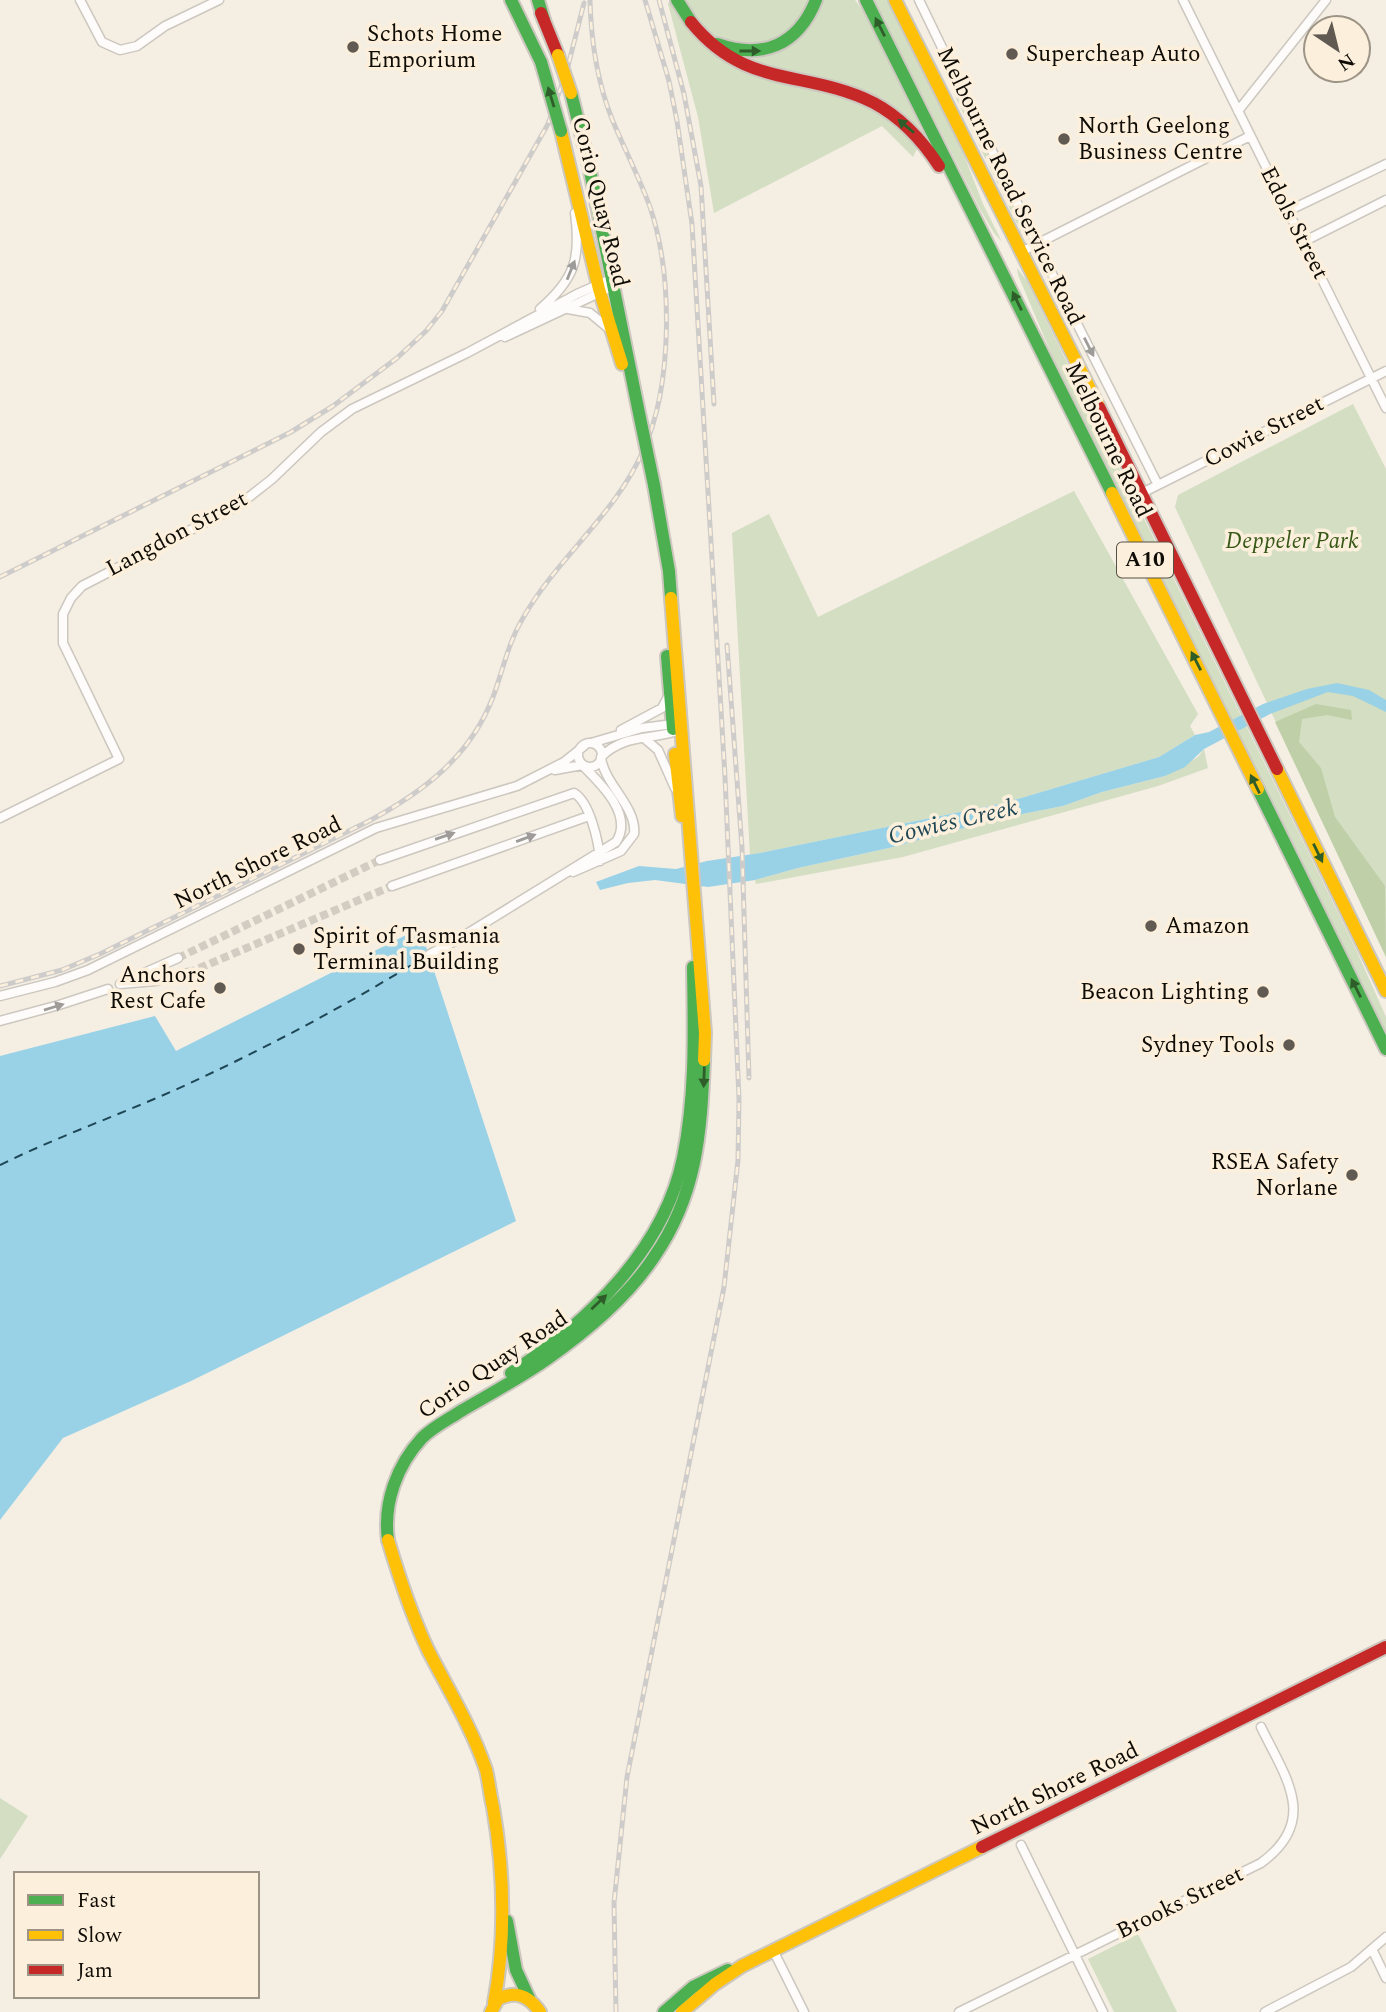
<svg xmlns="http://www.w3.org/2000/svg" width="1386" height="2012" font-family="Spectral,serif">
  <rect width="100%" height="100%" fill="#f5eee3"/>
  <path fill="#d3dec2" d="M 670,0 L 855,0 L 869,19 L 924,135 L 913,157 L 882,126 L 714,213 L 698,117 L 668,4 Z
    M 874,0 L 887,0 L 962,150 L 983,204 L 1002,242 L 994,233 L 980,209 Z
    M 960,93 L 1019,213 L 1017,216 L 1025,231 L 1021,232 L 955,96 Z
    M 1017,268 L 1027,281 L 1355,947 L 1386,1017 L 1386,1034 L 1051,353 L 1018,275 Z
    M 1353,404 L 1386,469 L 1386,957 L 1175,507 L 1178,495 Z
    M 1074,491 L 1198,714 L 1190,726 L 1195,735 L 1159,757 L 1004,803 L 750,855 L 732,533 L 769,514 L 818,617 Z
    M 1204,749 L 1208,768 L 1158,786 L 903,857 L 756,884 L 755,880 L 798,868 L 889,848 L 1002,818 L 1063,806 L 1102,792 L 1165,776 L 1198,757 Z
    M 0,1798 L 28,1816 L 0,1859 Z
    M 1138,1934 L 1177,2012 L 1114,2012 L 1088,1959 Z"/>
  <path fill="#bfd0a8" d="M 1316,704 L 1351,710 L 1352,720 L 1327,715 L 1302,719 L 1299,742 L 1321,768 L 1335,817 L 1385,886 L 1386,957 L 1275,722 Z"/>
  <path fill="#99d2e7" d="M 1337,683 L 1369,690 L 1386,700 L 1386,712 L 1353,696 L 1328,692 L 1270,714 L 1204,749 L 1185,767 L 1165,776 L 1102,792 L 1063,806 L 1002,818 L 889,848 L 798,868 L 755,880 L 708,887 L 655,880 L 628,883 L 600,890 L 596,882 L 639,866 L 676,869 L 707,861 L 760,853 L 1004,803 L 1159,757 L 1195,735 L 1209,732 L 1263,704 L 1307,689 Z
    M 420,928 L 516,1221 L 191,1381 L 63,1438 L 0,1520 L 0,1056 L 155,1016 L 176,1051 Z"/>
  <g fill="none" stroke-linecap="round" stroke-linejoin="round">
    <path stroke="#1f4655" stroke-width="2" stroke-dasharray="9 7" stroke-linecap="butt" d="M 0,1165 C 61,1135 125,1113 186,1085 C 268,1047 349,1004 426,956"/>
    <path stroke="#d2ccc2" stroke-width="8" stroke-dasharray="8 4" stroke-linecap="butt" d="M 178,958 L 380,860
      M 188,973 L 392,886"/>
    <defs>
      <path id="street" d="M 80,0 L 102,42 L 120,50 L 137,46 L 165,26 L 219,0
        M 919,0 L 1037,244 L 1158,485
        M 1183,0 L 1386,408
        M 1238,111 L 1326,0
        M 1288,211 L 1386,164
        M 1303,242 L 1386,200
        M 1021,252 L 1250,136
        M 540,309 C 575,279 581,258 575,213
        M 568,309 L 590,313 L 608,328
        M 505,337 L 612,287
        M 1142,493 L 1386,371
        M 621,730 L 662,708 L 668,697
        M 644,738 L 658,750 L 675,788
        M 591,743 L 642,728 L 673,724
        M578 755a12 12 0 1 1 24 0a12 12 0 1 1-24 0Z
        M 601,757 C 623,735 646,740 674,732
        M 555,770 L 582,765
        M 0,818 L 119,759 L 63,643 L 63,614 L 71,598 L 82,586 L 239,505 L 272,479 L 321,432 L 352,409 L 467,353 L 577,294 L 611,279
        M 380,860 L 574,793 C 590,802 599,843 600,861
        M 573,872 L 621,851 L 634,834 C 637,807 605,785 601,758
        M 392,886 L 589,816
        M 430,954 L 457,940 L 616,842 C 634,815 601,784 583,766
        M 126,981 L 178,958
        M 120,984 L 156,981 L 188,973
        M 0,996 L 55,982 L 88,970 L 376,828 L 517,786 L 564,762 L 584,746
        M 0,1021 L 59,1005 L 108,989
        M 1021,1845 L 1103,2012
        M 773,1950 L 804,2012
        M 1373,1951 L 1386,1978
        M 959,2012 L 1261,1863 C 1320,1820 1285,1777 1261,1727
        M 1265,2012 L 1351,1967 L 1386,1937"/>
      <path id="fast" d="M 511,0 L 541,62
        M 538,0 L 544,20
        M 677,0 L 691,22
        M 866,0 L 1112,493
        M 717,44 C 763,60 798,45 816,0
        M 571,93 L 588,161 L 640,418
        M 654,485 L 669,571 L 671,598
        M 667,656 L 673,729
        M 1258,789 L 1386,1049
        M 511,1373 C 587,1323 664,1250 683,1158 C 696,1095 694,1031 693,967
        M 388,1540 C 383,1503 397,1465 422,1438 C 433,1427 449,1419 461,1411 C 490,1394 520,1378 547,1359 C 587,1331 627,1298 654,1257 C 697,1195 701,1133 704,1060
        M 507,1921 L 516,1970 L 529,1998
        M 664,2012 L 693,1987 L 728,1970"/>
      <path id="slow" d="M 895,0 L 1099,407
        M 561,131 L 599,289 L 622,364
        M 1112,493 L 1258,789
        M 671,598 L 705,1033 L 704,1060
        M 675,754 L 682,816
        M 1277,769 L 1386,991
        M 388,1540 C 399,1577 411,1614 428,1650 C 448,1689 472,1728 486,1770 C 489,1782 490,1795 493,1807 C 504,1871 506,1939 494,2003
        M 491,2012 L 498,1999 C 516,1990 529,1996 540,2012
        M 682,2012 L 715,1984 L 742,1966 L 982,1847"/>
      <path id="jam" d="M 541,13 L 558,55
        M 691,22 C 746,90 806,69 874,103 C 902,118 922,140 939,166
        M 1099,407 L 1277,769
        M 982,1847 L 1386,1647"/>
    </defs>
    <use href="#street" stroke="#ccc7bf" stroke-width="11"/>
    <use href="#fast" stroke="#ccc7bf" stroke-width="16"/>
    <use href="#slow" stroke="#ccc7bf" stroke-width="16"/>
    <use href="#jam" stroke="#ccc7bf" stroke-width="16"/>
    <use href="#street" stroke="#fefcfb" stroke-width="8"/>
    <use href="#fast" stroke="#4caf50" stroke-width="12"/>
    <use href="#slow" stroke="#ffc107" stroke-width="12"/>
    <use href="#jam" stroke="#c62828" stroke-width="12"/>
    <defs>
      <path id="rail" d="M 659,0 L 684,94 L 701,186 L 714,404
        M 0,577 L 291,432 L 333,406 L 397,358 L 426,331 L 442,311 L 548,124 L 567,70 L 584,3
        M 727,645 L 742,848 L 749,1078
        M 0,986 L 62,970 L 100,954 L 369,821 C 423,792 470,757 493,697 C 503,670 508,643 523,618 C 557,558 615,515 643,451 C 673,385 673,275 650,207 C 639,177 624,148 612,119 C 597,81 591,41 590,0
        M 616,2012 L 614,1903 L 627,1777 L 724,1287 L 738,1160 L 739,1099 L 725,777 L 692,224 L 677,121 L 669,81 L 645,0"/>
    </defs>
    <use href="#rail" stroke="#ceccca" stroke-width="5"/>
    <use href="#rail" stroke="#fcf0dc" stroke-width="2.5" stroke-dasharray="8" stroke-linecap="butt"/>
    <defs>
      <path id="fast-bridge" d="M 541,62 L 561,131
        M 640,418 L 654,485"/>
      <path id="slow-bridge" d="M 558,55 L 571,93"/>
    </defs>
    <use href="#fast-bridge" stroke="#ccc7bf" stroke-width="16" stroke-linecap="butt"/>
    <use href="#slow-bridge" stroke="#ccc7bf" stroke-width="16" stroke-linecap="butt"/>
    <use href="#fast-bridge" stroke="#4caf50" stroke-width="12"/>
    <use href="#slow-bridge" stroke="#ffc107" stroke-width="12"/>
  </g>
  <defs><path id="oneway-solid" d="M-6-.8H1V-3.2L6.5 0L1 3.2V.8H-6Z" transform="scale(1.75)"/></defs>
  <g fill="#2e5d2a">
    <use href="#oneway-solid" transform="translate(880 27) rotate(-117)"/>
    <use href="#oneway-solid" transform="translate(750 51)"/>
    <use href="#oneway-solid" transform="translate(551 97) rotate(-107)"/>
    <use href="#oneway-solid" transform="translate(906 126) rotate(-140)"/>
    <use href="#oneway-solid" transform="translate(1017 301) rotate(-116)"/>
    <use href="#oneway-solid" transform="translate(1196 661) rotate(-117)"/>
    <use href="#oneway-solid" transform="translate(1255 784) rotate(-116)"/>
    <use href="#oneway-solid" transform="translate(1318 853) rotate(64)"/>
    <use href="#oneway-solid" transform="translate(1356 988) rotate(-117)"/>
    <use href="#oneway-solid" transform="translate(704 1077) rotate(92)"/>
    <use href="#oneway-solid" transform="translate(599 1302) rotate(-43)"/>
  </g>
  <g fill="#9e9c99">
    <use href="#oneway-solid" transform="translate(571 270) rotate(-68)"/>
    <use href="#oneway-solid" transform="translate(1089 347) rotate(63)"/>
    <use href="#oneway-solid" transform="translate(445 836) rotate(-19)"/>
    <use href="#oneway-solid" transform="translate(526 838) rotate(-20)"/>
    <use href="#oneway-solid" transform="translate(54 1007) rotate(-17)"/>
  </g>
  <g fill="#605a53" stroke="#fcf0dc" stroke-width="2.5">
    <circle cx="353" cy="47" r="7"/>
    <circle cx="1012" cy="54" r="7"/>
    <circle cx="1064" cy="139" r="7"/>
    <circle cx="1151" cy="926" r="7"/>
    <circle cx="299" cy="949" r="7"/>
    <circle cx="220" cy="988" r="7"/>
    <circle cx="1263" cy="992" r="7"/>
    <circle cx="1289" cy="1045" r="7"/>
    <circle cx="1352" cy="1175" r="7"/>
  </g>
  <g text-anchor="middle" dominant-baseline="central" stroke-width="7" stroke-linejoin="round" paint-order="stroke">
    <rect fill="#fcf0dc" stroke="#565046" stroke-width="2" x="1117" y="542.5" width="56" height="35" rx="5"/>
    <g font-size="21" font-weight="bold" fill="#0f0b05">
      <text x="1145" y="560">A10</text>
    </g>
    <g font-size="23" fill="#0f0b05" stroke="#fcf0dc" text-anchor="start">
      <text x="367" y="34">Schots Home<tspan x="367" dy="26">Emporium</tspan></text>
      <text x="1026" y="54">Supercheap Auto</text>
      <text x="1078" y="126">North Geelong<tspan x="1078" dy="26">Business Centre</tspan></text>
      <text x="1165" y="926">Amazon</text>
      <text x="313" y="936">Spirit of Tasmania<tspan x="313" dy="26">Terminal Building</tspan></text>
      <text x="206" y="975" text-anchor="end">Anchors<tspan x="206" dy="26">Rest Cafe</tspan></text>
      <text x="1249" y="992" text-anchor="end">Beacon Lighting</text>
      <text x="1275" y="1045" text-anchor="end">Sydney Tools</text>
      <text x="1338" y="1162" text-anchor="end">RSEA Safety<tspan x="1338" dy="26">Norlane</tspan></text>
    </g>
    <g font-size="23" fill="#0f0b05" stroke="#fcf0dc">
      <text transform="translate(1010 186) rotate(64)">Melbourne Road Service Road</text>
      <text transform="translate(600 202) rotate(76)">Corio Quay Road</text>
      <text transform="translate(1294 223) rotate(63)">Edols Street</text>
      <text transform="translate(1264 432) rotate(-27)">Cowie Street</text>
      <text transform="translate(1108 440) rotate(64)">Melbourne Road</text>
      <text transform="translate(177 534) rotate(-28)">Langdon Street</text>
      <text transform="translate(258 863) rotate(-26)">North Shore Road</text>
      <text transform="translate(493 1365) rotate(-34)">Corio Quay Road</text>
      <text transform="translate(1055 1789) rotate(-26)">North Shore Road</text>
      <text transform="translate(1180 1903) rotate(-26)">Brooks Street</text>
    </g>
    <g font-size="23" font-style="italic" fill="#365816" stroke="#fcf0dc">
      <text x="1292" y="541">Deppeler Park</text>
    </g>
    <g font-size="24" font-style="italic" fill="#1f4655" stroke="#fcf0dc">
      <text transform="translate(953 822) rotate(-13)">Cowies Creek</text>
    </g>
  </g>
  <rect x="14" y="1872" width="245" height="126" fill="#fcf0dc" stroke="#9d9486" stroke-width="2"/>
  <rect x="28" y="1895" width="35" height="10" fill="#4caf50" stroke="#9d9486" stroke-width="2"/>
  <text x="77" y="1907" font-size="21" fill="#0f0b05">Fast</text>
  <rect x="28" y="1930" width="35" height="10" fill="#ffc107" stroke="#9d9486" stroke-width="2"/>
  <text x="77" y="1942" font-size="21" fill="#0f0b05">Slow</text>
  <rect x="28" y="1965" width="35" height="10" fill="#c62828" stroke="#9d9486" stroke-width="2"/>
  <text x="77" y="1977" font-size="21" fill="#0f0b05">Jam</text>
  <g transform="translate(1337 49) rotate(145)"><circle r="33" fill="#fcf0dc" stroke="#9d9486" stroke-width="2"/>
  <path d="M0-5L12 26L0 18L-12 26Z" fill="#605a53"/>
  <text y="-10" font-size="19" font-weight="bold" text-anchor="middle" fill="#0f0b05">N</text>
  </g>
</svg>
